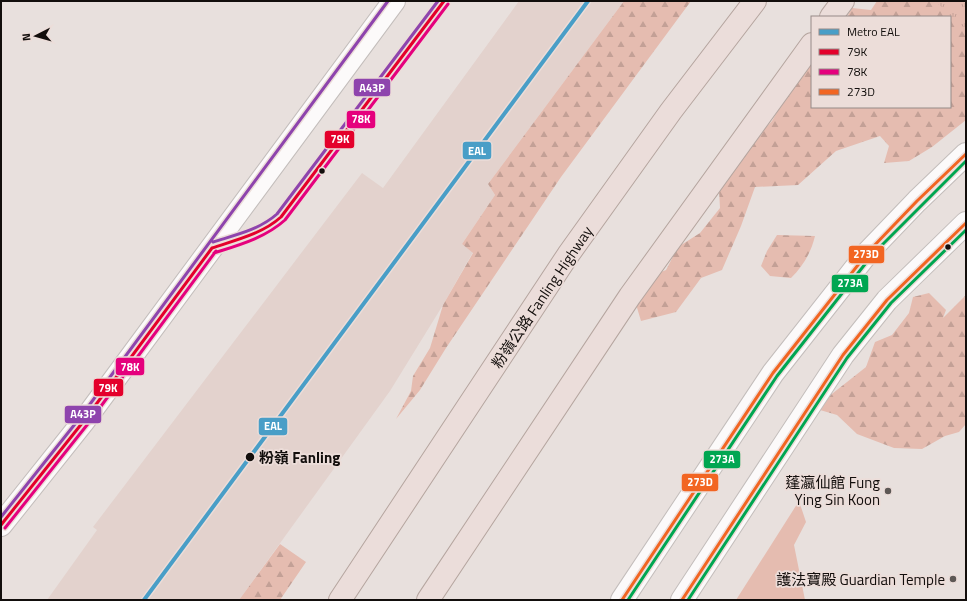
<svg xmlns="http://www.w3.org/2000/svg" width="967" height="601" font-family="'Titillium Web','Noto Sans TC',sans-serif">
  <defs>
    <pattern id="forest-firs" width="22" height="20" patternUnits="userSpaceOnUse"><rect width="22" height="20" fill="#e5bcb0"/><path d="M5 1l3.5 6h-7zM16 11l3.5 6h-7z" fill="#c3a096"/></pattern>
    <pattern id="park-tufts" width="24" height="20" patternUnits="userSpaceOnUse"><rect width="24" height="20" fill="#e5bcb0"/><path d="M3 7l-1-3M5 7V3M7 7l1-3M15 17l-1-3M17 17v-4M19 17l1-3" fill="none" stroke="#c3a096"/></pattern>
  </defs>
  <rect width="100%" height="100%" fill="#e8e0dd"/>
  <path fill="#e3d2cd" d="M 519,1 L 624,1 L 488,184 L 495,195 L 462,244 L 473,252 L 443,305 L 390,391 L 239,600 L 47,600 L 97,530 L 93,527 L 362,173 L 383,188 Z"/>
  <path fill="#e5bcb0" d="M 799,501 L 806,522 L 794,545 L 805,600 L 736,600 Z"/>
  <path fill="url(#forest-firs)" d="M 624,1 L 691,1 L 561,177 L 446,348 L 420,390 L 396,419 L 411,391 L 413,376 L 430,348 L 443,305 L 473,253 L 462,244 L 495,195 L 488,184 Z
    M 877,1 L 966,1 L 966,120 L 932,147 L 909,161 L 884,163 L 889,146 L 880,136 L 836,151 L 798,185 L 755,187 L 741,226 L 722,270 L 701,278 L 676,312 L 641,321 L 635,301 L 646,278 L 666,270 L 678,247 L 700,233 L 720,208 L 719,190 L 723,170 L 772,121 L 812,50 L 812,107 L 950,107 L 950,17 L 847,17 L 852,8 L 871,10 Z
    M 777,235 L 815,236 C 811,253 803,266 791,278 L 770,276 L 761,266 L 767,251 Z
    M 929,293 L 946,310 L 943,318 L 966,295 L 966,424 L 959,432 L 945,436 L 922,449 L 894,448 L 857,434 L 837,415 L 820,410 L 828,397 L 866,367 L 875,342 L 892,335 L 909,313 L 913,297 Z
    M 280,544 L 306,562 L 280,600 L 239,600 Z"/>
  <path fill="url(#park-tufts)" d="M 935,1 L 966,1 L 966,28 L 964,28 Z"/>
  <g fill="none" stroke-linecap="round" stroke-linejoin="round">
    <defs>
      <path id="minor" d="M 1,525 L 83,422 L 394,1"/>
      <path id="secondary" d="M 622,600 L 773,373 L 869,251 L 917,201 L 966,154
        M 682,600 L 843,355 L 887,300 L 966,223"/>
      <path id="motorway" d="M 831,17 L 843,1
        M 340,600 L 568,255 L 671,111 L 755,1
        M 428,600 L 630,296 L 812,44"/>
    </defs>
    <use href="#minor" stroke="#c3bdbb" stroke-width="24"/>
    <use href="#secondary" stroke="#c3bdbb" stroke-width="24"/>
    <use href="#motorway" stroke="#b5a59f" stroke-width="24"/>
    <use href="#minor" stroke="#fcfafa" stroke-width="22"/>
    <use href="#secondary" stroke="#fcfafa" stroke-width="22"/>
    <use href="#motorway" stroke="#ebddda" stroke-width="22"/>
    <defs>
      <path id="bus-1" d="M 212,248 C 236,240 262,234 281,217 L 444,1
        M 1,525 L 83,422 L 212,248"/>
      <path id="bus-2" d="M 214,253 C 239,245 265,238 285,220 L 448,4
        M 5,528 L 87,425 L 216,251"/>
      <path id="bus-3" d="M 622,600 L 773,373 L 869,251 L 917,201 L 966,154
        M 682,600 L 843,355 L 887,300 L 966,223"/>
      <path id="bus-4" d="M 628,600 L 777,376 L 873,254 L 966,161
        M 688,600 L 847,358 L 891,303 L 966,230"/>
      <path id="bus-5" d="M 213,242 C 235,235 259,230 277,214 L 438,1
        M 1,517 L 79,419 L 388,1"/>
    </defs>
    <use href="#bus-1" stroke="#ecddd9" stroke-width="6"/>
    <use href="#bus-2" stroke="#ecddd9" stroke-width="6"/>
    <use href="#bus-3" stroke="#ecddd9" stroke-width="6"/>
    <use href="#bus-4" stroke="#ecddd9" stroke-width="6"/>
    <use href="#bus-5" stroke="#ecddd9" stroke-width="6"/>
    <use href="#bus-1" stroke="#e4002b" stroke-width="3"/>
    <use href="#bus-2" stroke="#e5007d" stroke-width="3"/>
    <use href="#bus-3" stroke="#f26522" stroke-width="3"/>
    <use href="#bus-4" stroke="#00a651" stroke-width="3"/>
    <use href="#bus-5" stroke="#8e44ad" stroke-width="3"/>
    <defs>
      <path id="metro-1" d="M 144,600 L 588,1"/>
    </defs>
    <use href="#metro-1" stroke="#ecddd9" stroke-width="7"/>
    <use href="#metro-1" stroke="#499ec7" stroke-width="4"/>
  </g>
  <g fill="#120e0c" stroke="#ecddd9" stroke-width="1.5">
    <circle cx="322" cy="171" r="3.5"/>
    <circle cx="948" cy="247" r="3.5"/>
    <circle cx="250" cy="457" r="5"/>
  </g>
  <g fill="#5d5855" stroke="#ecddd9" stroke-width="1.5">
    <circle cx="888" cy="491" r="4"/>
    <circle cx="953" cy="579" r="4"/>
  </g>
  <g text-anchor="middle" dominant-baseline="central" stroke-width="3.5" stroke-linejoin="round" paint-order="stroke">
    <g font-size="15" fill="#120e0c" stroke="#ecddd9">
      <text transform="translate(542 297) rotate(-56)">粉嶺公路 Fanling Highway</text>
    </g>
    <g font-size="15" font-weight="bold" fill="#120e0c" stroke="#ecddd9" text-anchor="start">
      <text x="259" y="457">粉嶺 Fanling</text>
    </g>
    <g font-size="15" fill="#120e0c" stroke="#ecddd9" text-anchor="end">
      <text x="880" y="482">蓬瀛仙館 Fung<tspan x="880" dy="17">Ying Sin Koon</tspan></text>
      <text x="945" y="579">護法寶殿 Guardian Temple</text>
    </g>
  </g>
  <g stroke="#ecddd9" stroke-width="1.5">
    <rect x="353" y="78" width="38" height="19" rx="4" fill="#8e44ad"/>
    <rect x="346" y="110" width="30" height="19" rx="4" fill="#e5007d"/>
    <rect x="324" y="130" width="31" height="19" rx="4" fill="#e4002b"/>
    <rect x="462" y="141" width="30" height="19" rx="4" fill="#499ec7"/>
    <rect x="848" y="245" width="37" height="19" rx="4" fill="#f26522"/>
    <rect x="831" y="274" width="38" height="19" rx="4" fill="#00a651"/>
    <rect x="115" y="357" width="30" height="19" rx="4" fill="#e5007d"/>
    <rect x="93" y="378" width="31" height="19" rx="4" fill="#e4002b"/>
    <rect x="64" y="405" width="38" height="19" rx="4" fill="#8e44ad"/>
    <rect x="258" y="417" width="30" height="19" rx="4" fill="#499ec7"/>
    <rect x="703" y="450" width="38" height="19" rx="4" fill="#00a651"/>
    <rect x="681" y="473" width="38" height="19" rx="4" fill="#f26522"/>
  </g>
  <g font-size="11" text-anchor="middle" font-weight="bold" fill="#fff">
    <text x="372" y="92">A43P</text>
    <text x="361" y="123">78K</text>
    <text x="340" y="143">79K</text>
    <text x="477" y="155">EAL</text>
    <text x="866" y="258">273D</text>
    <text x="850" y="287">273A</text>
    <text x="130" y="371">78K</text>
    <text x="108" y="392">79K</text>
    <text x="83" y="418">A43P</text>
    <text x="273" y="430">EAL</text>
    <text x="722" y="463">273A</text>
    <text x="700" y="486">273D</text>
  </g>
  <rect width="967" height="601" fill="none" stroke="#120e0c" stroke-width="4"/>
  <rect x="811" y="16" width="140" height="92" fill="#ecddd9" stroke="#958a87"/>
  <rect x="819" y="29" width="20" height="6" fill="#499ec7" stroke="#958a87"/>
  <text x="847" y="36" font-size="12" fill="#120e0c">Metro EAL</text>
  <rect x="819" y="49" width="20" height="6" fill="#e4002b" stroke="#958a87"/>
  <text x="847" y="56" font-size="12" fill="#120e0c">79K</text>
  <rect x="819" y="69" width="20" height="6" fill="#e5007d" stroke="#958a87"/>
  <text x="847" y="76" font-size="12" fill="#120e0c">78K</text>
  <rect x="819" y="89" width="20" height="6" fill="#f26522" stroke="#958a87"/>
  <text x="847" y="96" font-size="12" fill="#120e0c">273D</text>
  <g transform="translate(36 36) rotate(264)" stroke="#ecddd9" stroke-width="3" paint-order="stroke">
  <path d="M0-3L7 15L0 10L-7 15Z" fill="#120e0c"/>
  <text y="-6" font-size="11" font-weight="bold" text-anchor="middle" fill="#120e0c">N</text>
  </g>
</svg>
